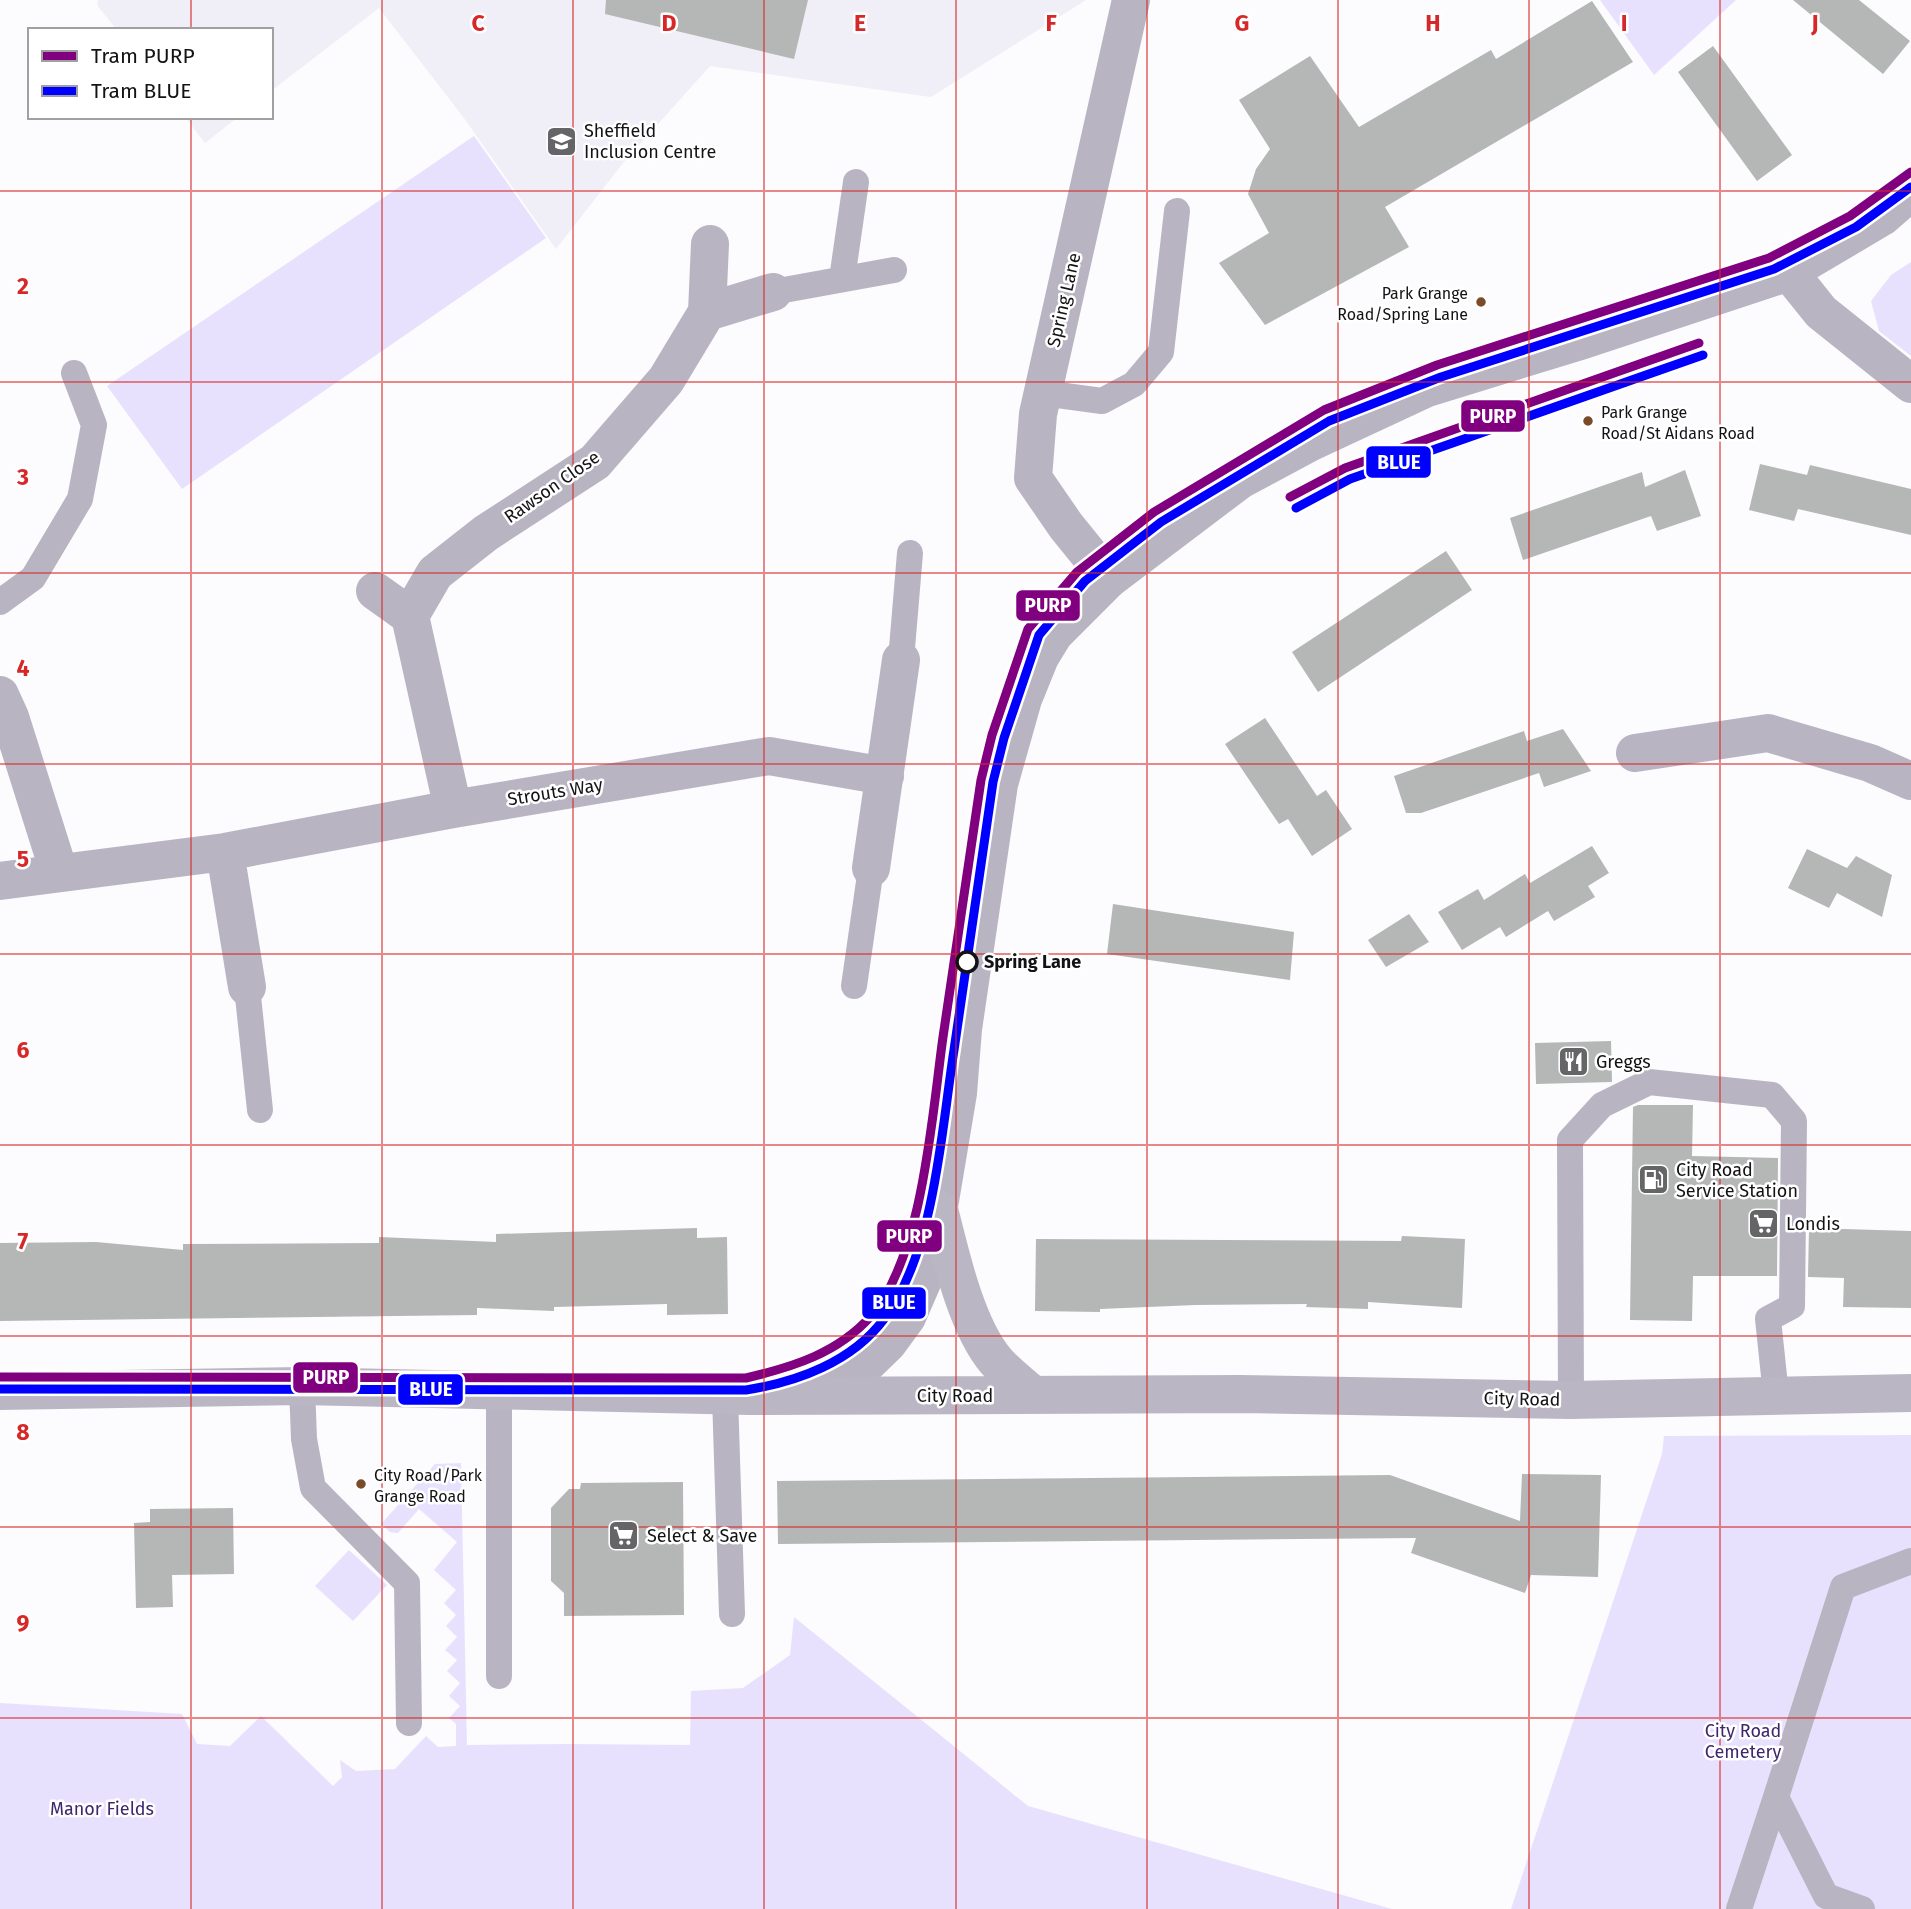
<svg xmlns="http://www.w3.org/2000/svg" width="1911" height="1909" font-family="'Fira Sans',sans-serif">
  <rect width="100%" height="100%" fill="#fcfbfd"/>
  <path fill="#f0eef6" d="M 98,0 L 1086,0 L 931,97 L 710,66 L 623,163 L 556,249 L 464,118 L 379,8 L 271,91 L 271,30 L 117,30 L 97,5 Z
    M 185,117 L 238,117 L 205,143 Z"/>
  <path fill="#e8e1fe" d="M 1600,0 L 1736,0 L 1654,75 Z
    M 474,136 L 546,238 L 182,489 L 107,386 Z
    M 1911,262 L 1911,356 L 1879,331 L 1871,301 L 1891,275 Z
    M 1911,1435 L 1911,1909 L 1511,1909 L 1662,1454 L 1664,1436 Z
    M 461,1463 L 467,1745 L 568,1744 L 690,1745 L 691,1691 L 743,1688 L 790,1655 L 794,1617 L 1028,1806 L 1392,1909 L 0,1909 L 0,1703 L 182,1714 L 197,1744 L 230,1746 L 261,1716 L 333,1786 L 342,1777 L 340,1760 L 356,1771 L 395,1769 L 426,1736 L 438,1747 L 456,1746 L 456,1724 L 449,1718 L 460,1706 L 449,1696 L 460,1683 L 447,1671 L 457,1660 L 445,1650 L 457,1637 L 446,1626 L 456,1615 L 444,1603 L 456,1590 L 434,1570 L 457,1542 L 419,1509 L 398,1533 L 390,1532 L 381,1524 L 435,1464 Z
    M 349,1550 L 387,1585 L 353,1621 L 315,1586 Z"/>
  <path fill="#b5b6b6" d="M 606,0 L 808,0 L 794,59 L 605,14 Z
    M 1793,0 L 1859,0 L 1910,41 L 1883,74 Z
    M 1592,1 L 1633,62 L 1385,207 L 1409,247 L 1265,325 L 1219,263 L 1269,233 L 1248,194 L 1256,169 L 1270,149 L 1239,100 L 1310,56 L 1359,127 L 1491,50 L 1496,59 Z
    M 1713,46 L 1792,155 L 1757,181 L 1678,72 Z
    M 1760,464 L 1807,475 L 1810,465 L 1911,489 L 1911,535 L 1798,509 L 1794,521 L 1749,510 Z
    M 1685,470 L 1701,516 L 1657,531 L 1651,516 L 1523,560 L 1510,518 L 1642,472 L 1645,487 Z
    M 1446,551 L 1472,590 L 1318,692 L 1292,652 Z
    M 1265,718 L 1317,796 L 1326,790 L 1352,829 L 1312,856 L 1288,819 L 1279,824 L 1225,744 Z
    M 1563,729 L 1591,771 L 1544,787 L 1539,773 L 1421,813 L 1406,813 L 1394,776 L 1524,731 L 1527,741 Z
    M 1592,846 L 1609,873 L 1588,886 L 1595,897 L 1554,921 L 1548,911 L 1506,937 L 1500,927 L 1462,950 L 1438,912 L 1478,889 L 1484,900 L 1525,874 L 1530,883 Z
    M 1807,849 L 1847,868 L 1856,856 L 1892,875 L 1882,917 L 1837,893 L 1829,908 L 1788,888 Z
    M 1113,904 L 1294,932 L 1290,980 L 1107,954 Z
    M 1409,914 L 1429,942 L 1386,967 L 1368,940 Z
    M 1611,1041 L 1612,1082 L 1536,1084 L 1535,1043 Z
    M 1638,1105 L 1693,1105 L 1692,1156 L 1778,1158 L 1777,1276 L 1693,1276 L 1692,1321 L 1630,1320 L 1633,1107 Z
    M 697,1228 L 697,1238 L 727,1237 L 728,1314 L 667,1315 L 667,1304 L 554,1307 L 554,1311 L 477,1308 L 477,1315 L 0,1321 L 0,1243 L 96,1242 L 183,1250 L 183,1244 L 379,1243 L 379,1237 L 496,1242 L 496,1234 Z
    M 1809,1228 L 1911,1231 L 1911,1308 L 1843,1307 L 1844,1278 L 1808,1277 Z
    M 1402,1236 L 1465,1239 L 1462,1308 L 1368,1302 L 1368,1309 L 1306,1307 L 1307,1304 L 1195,1305 L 1100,1309 L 1100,1312 L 1035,1311 L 1036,1239 L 1401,1241 Z
    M 1522,1474 L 1601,1475 L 1598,1577 L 1531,1575 L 1525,1593 L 1411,1553 L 1416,1538 L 778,1544 L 777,1481 L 1390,1475 L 1520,1521 Z
    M 683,1482 L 684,1615 L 564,1616 L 564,1593 L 551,1581 L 551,1508 L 569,1489 L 580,1489 L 581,1483 Z
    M 233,1508 L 234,1574 L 172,1575 L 173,1607 L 136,1608 L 134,1523 L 150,1522 L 150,1509 Z"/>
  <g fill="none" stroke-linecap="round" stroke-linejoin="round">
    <path stroke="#b8b4c2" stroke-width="26" d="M 842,279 L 856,182
      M 773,292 L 894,270
      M 1043,393 L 1102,401 L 1134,384 L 1161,352 L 1177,211
      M 0,602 L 33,578 L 80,499 L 94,425 L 74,373
      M 901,660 L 910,553
      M 854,986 L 871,868
      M 247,987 L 260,1110
      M 302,1386 L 304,1439 L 313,1488 L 407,1583 L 409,1723
      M 499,1389 L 499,1676
      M 725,1396 L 732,1614
      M 1571,1400 L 1570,1140 L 1602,1105 L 1649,1082 L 1772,1095 L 1794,1121 L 1792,1306 L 1768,1319 L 1776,1395
      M 1739,1909 L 1776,1797
      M 1862,1909 L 1826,1896 L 1776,1797 L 1843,1587 L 1911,1561"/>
    <path stroke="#b8b4c2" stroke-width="38" d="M 1789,272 L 1821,312 L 1911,384
      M 707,312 L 710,244
      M 1109,579 L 1066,526 L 1033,478 L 1038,414 L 1131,0
      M 375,591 L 410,616
      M 0,695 L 10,717 L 59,872
      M 1635,753 L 1768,733 L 1870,763 L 1911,781
      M 453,809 L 410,616 L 435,573 L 486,533 L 595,462 L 666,380 L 707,312 L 773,292
      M 225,852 L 247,987
      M 871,868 L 901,660
      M 0,881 L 225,852 L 453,809 L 769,756 L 885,776"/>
    <path stroke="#b8b4c2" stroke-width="38" d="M 816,1395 L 839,1385 L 857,1373 L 888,1343 L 907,1317 L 929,1266 L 958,1093 L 963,1029 L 999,784 L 1023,699 L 1040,657 L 1054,634 L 1109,579 L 1240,480 L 1311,442 L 1427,388 L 1580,341 L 1789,272 L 1882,217 L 1911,192"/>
    <path stroke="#bbb6c4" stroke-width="38" d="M 939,1209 C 950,1253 966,1326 996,1361 C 1006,1373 1020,1383 1032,1394
      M 0,1391 L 302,1386 L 749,1396 L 1240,1394 L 1571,1400 L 1911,1393"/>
    <defs>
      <path id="tram-1" d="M 1290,497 L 1345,468 L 1699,343
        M 0,1377 L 746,1378 C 793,1367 838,1353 871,1316 C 923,1256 932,1115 943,1037 C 956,951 968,866 981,780 L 992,735 L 1028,629 L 1077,572 L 1154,512 L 1324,410 L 1437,365 L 1769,258 L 1850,216 L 1911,172"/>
      <path id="tram-2" d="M 1296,508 L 1350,479 L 1703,355
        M 0,1389 L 746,1390 C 797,1382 852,1362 884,1319 C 935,1251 941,1133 954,1050 C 967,961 980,872 993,782 L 1004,738 L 1039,635 L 1085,581 L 1161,522 L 1329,421 L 1441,377 L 1774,269 L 1856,227 L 1911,187"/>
    </defs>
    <use href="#tram-1" stroke="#fff" stroke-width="14"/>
    <use href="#tram-2" stroke="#fff" stroke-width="14"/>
    <use href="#tram-1" stroke="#800080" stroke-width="9"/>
    <use href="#tram-2" stroke="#00f" stroke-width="9"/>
  </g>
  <path fill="none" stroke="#d62828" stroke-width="2" stroke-opacity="0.55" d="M 191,0 L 191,30M 382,0 L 382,1909M 573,0 L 573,1909M 764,0 L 764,1909M 956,0 L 956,1909M 1147,0 L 1147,1909M 1338,0 L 1338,1909M 1529,0 L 1529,1909M 1720,0 L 1720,1909M 191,117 L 191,1909M 0,191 L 1911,191M 0,382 L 1911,382M 0,573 L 1911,573M 0,764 L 1911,764M 0,954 L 1911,954M 0,1145 L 1911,1145M 0,1336 L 1911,1336M 0,1527 L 1911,1527M 0,1718 L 1911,1718"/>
  <defs>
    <symbol id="school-square" viewBox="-11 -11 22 22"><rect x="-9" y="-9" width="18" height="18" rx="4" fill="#656466" stroke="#fff"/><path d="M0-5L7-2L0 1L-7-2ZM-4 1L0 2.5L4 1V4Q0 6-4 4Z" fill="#fff"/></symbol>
    <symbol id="restaurant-square" viewBox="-11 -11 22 22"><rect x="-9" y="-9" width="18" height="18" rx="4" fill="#656466" stroke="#fff"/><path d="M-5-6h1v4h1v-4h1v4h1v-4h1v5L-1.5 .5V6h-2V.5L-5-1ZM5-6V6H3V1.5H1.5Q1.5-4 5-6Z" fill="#fff"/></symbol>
    <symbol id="fuel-square" viewBox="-11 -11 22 22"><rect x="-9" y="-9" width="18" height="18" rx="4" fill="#656466" stroke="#fff"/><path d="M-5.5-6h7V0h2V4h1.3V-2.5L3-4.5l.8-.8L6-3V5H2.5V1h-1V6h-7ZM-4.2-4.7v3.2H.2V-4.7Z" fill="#fff"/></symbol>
    <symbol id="supermarket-square" viewBox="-11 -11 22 22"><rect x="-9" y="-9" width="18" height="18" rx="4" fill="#656466" stroke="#fff"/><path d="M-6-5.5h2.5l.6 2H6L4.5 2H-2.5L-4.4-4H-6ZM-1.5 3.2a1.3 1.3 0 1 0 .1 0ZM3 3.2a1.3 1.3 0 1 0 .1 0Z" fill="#fff"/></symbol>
  </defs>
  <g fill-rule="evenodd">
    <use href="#school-square" x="544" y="124" width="35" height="35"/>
    <use href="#restaurant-square" x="1556" y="1044" width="35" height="35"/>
    <use href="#fuel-square" x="1636" y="1162" width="35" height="35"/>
    <use href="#supermarket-square" x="1746" y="1206" width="35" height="35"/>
    <use href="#supermarket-square" x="606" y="1518" width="35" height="35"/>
  </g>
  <g fill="#7a4b2a" stroke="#fff" stroke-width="2.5">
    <circle cx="1481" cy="302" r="6"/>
    <circle cx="1588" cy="421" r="6"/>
    <circle cx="361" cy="1484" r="6"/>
  </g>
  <circle fill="#fff" stroke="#131214" stroke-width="3.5" cx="967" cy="962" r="10"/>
  <g text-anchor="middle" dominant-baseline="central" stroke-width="5" stroke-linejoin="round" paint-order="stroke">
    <g font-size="16" fill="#131214" stroke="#fff" text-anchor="start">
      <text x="1468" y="293" text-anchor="end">Park Grange<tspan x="1468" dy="21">Road/Spring Lane</tspan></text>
      <text x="1601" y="412">Park Grange<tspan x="1601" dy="21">Road/St Aidans Road</tspan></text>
      <text x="374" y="1475">City Road/Park<tspan x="374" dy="21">Grange Road</tspan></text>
    </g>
    <g font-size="18" fill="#131214" stroke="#fff" text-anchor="start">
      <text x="584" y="131">Sheffield<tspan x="584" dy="21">Inclusion Centre</tspan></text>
      <text x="1596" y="1062">Greggs</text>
      <text x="1676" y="1170">City Road<tspan x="1676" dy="21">Service Station</tspan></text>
      <text x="1786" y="1224">Londis</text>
      <text x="647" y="1536">Select &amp; Save</text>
    </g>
    <g font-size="18" fill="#131214" stroke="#fff">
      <text transform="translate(1064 300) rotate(-77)">Spring Lane</text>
      <text transform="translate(552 487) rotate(-35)">Rawson Close</text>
      <text transform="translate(555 792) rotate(-9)">Strouts Way</text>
      <text x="955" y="1396">City Road</text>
      <text transform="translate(1522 1399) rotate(1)">City Road</text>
    </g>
    <g font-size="18" font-weight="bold" fill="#131214" stroke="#fff" text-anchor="start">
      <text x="984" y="962">Spring Lane</text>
    </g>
    <g font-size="18" fill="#3f266d" stroke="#fff">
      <text x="1743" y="1731">City Road<tspan x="1743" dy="21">Cemetery</tspan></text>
      <text x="102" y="1809">Manor Fields</text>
    </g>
  </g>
  <g font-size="23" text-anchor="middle" font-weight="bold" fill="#d62828" stroke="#fff" stroke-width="5" stroke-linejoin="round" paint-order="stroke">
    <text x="478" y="31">C</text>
    <text x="669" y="31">D</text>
    <text x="860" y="31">E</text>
    <text x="1051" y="31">F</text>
    <text x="1242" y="31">G</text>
    <text x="1433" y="31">H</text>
    <text x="1624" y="31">I</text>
    <text x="1815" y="31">J</text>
    <text x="23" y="294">2</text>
    <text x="23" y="485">3</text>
    <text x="23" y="676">4</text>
    <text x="23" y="867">5</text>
    <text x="23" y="1058">6</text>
    <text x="23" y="1249">7</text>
    <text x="23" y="1440">8</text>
    <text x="23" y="1631">9</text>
  </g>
  <g stroke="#fff" stroke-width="2.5">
    <rect x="1460" y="399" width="66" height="34" rx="7" fill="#800080"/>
    <rect x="1365" y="445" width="67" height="34" rx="7" fill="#00f"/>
    <rect x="1015" y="589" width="66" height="33" rx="7" fill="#800080"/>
    <rect x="876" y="1219" width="67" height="34" rx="7" fill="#800080"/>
    <rect x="861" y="1286" width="66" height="34" rx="7" fill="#00f"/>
    <rect x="292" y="1361" width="67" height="33" rx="7" fill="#800080"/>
    <rect x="397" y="1373" width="67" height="33" rx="7" fill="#00f"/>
  </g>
  <g font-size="19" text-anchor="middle" font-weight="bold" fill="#fff">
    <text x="1493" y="423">PURP</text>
    <text x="1399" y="469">BLUE</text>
    <text x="1048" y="612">PURP</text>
    <text x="909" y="1243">PURP</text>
    <text x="894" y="1309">BLUE</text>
    <text x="326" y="1384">PURP</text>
    <text x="431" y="1396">BLUE</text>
  </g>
  <rect x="28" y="28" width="245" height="91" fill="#ffffff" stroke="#a1a0a1" stroke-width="2"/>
  <rect x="42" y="51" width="35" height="10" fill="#800080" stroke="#a1a0a1" stroke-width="2"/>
  <text x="91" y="63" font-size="21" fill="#131214">Tram PURP</text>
  <rect x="42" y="86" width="35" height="10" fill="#0000ff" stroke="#a1a0a1" stroke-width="2"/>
  <text x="91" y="98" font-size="21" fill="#131214">Tram BLUE</text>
</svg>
